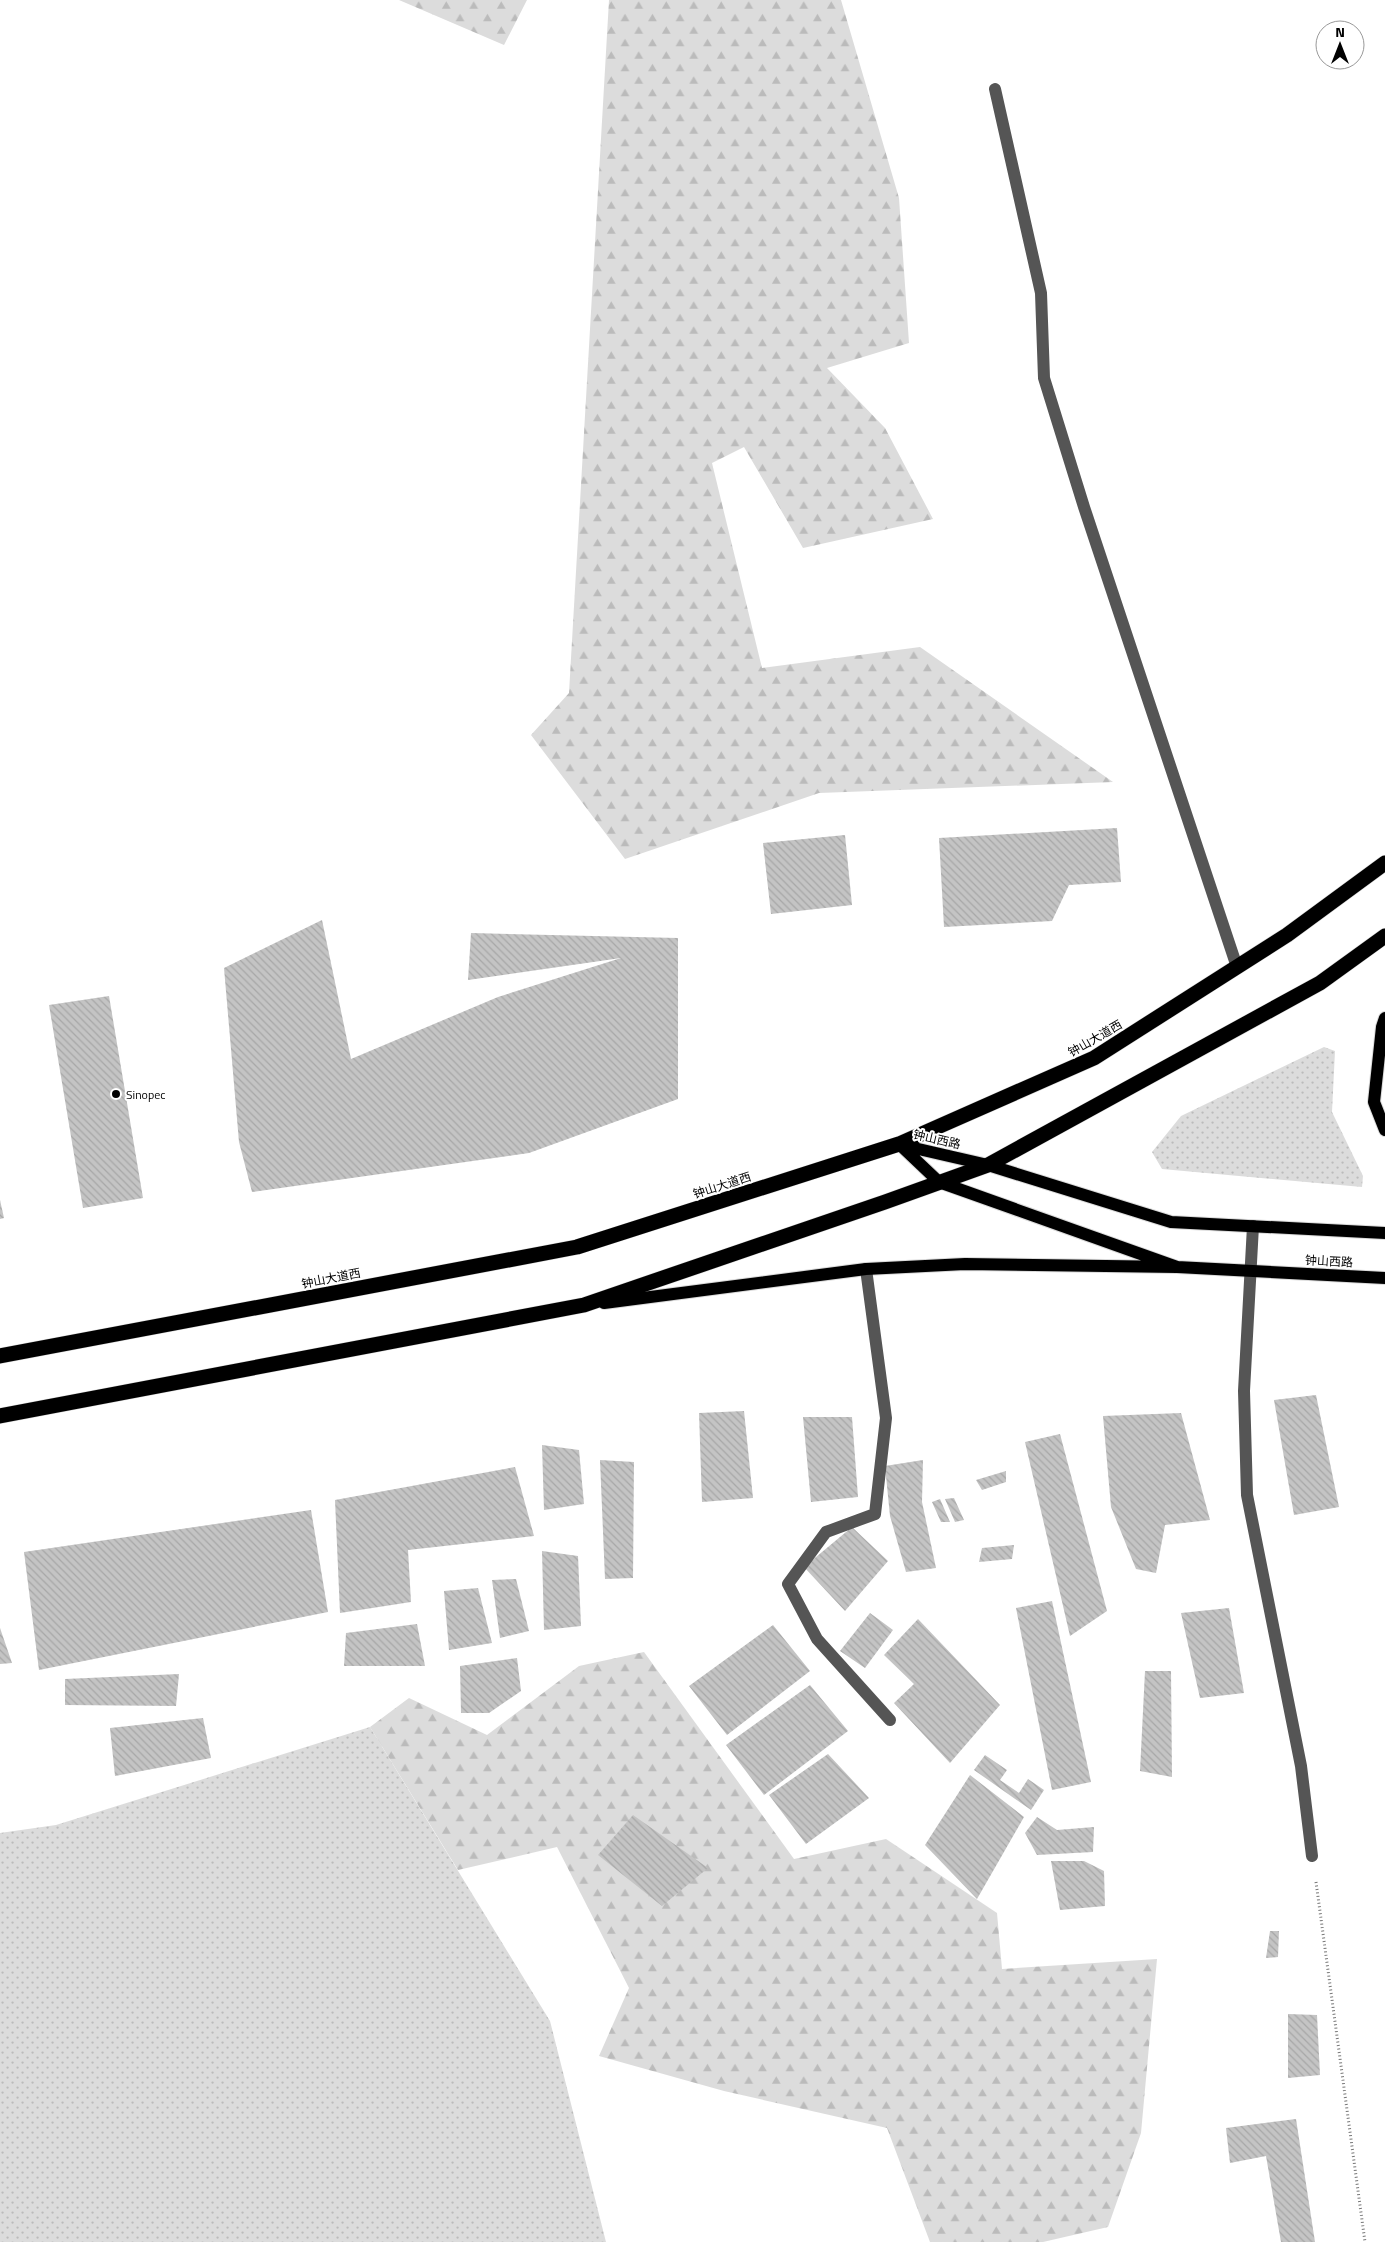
<svg xmlns="http://www.w3.org/2000/svg" width="1385" height="2242" font-family="'Titillium Web','Noto Sans SC',sans-serif">
  <defs>
    <pattern id="grass-dots" width="8" height="8" patternUnits="userSpaceOnUse" patternTransform="scale(1.25)"><rect width="8" height="8" fill="#dcdcdc"/><path d="M2 2h.1M6 6h.1" fill="none" stroke="#bbb" stroke-width="1.8" stroke-linecap="round"/></pattern>
    <pattern id="forest-firs" width="22" height="20" patternUnits="userSpaceOnUse" patternTransform="scale(1.25)"><rect width="22" height="20" fill="#dcdcdc"/><path d="M5 1l3.5 6h-7zM16 11l3.5 6h-7z" fill="#bbb"/></pattern>
    <pattern id="building-back-hatch" width="6" height="6" patternUnits="userSpaceOnUse" patternTransform="scale(1.25)"><rect width="6" height="6" fill="#c4c4c4"/><path d="M-1 5l2 2M0 0l6 6M5-1l2 2" fill="none" stroke="#a7a7a7"/></pattern>
  </defs>
  <rect width="100%" height="100%" fill="#fff"/>
  <path fill="url(#grass-dots)" d="M 1324,1047 L 1335,1051 L 1332,1112 L 1363,1176 L 1362,1187 L 1162,1169 L 1152,1152 L 1181,1116 Z
    M 370,1727 L 550,2021 L 606,2242 L 0,2242 L 0,1833 L 56,1825 Z"/>
  <path fill="url(#forest-firs)" d="M 399,0 L 527,0 L 504,45 Z
    M 609,0 L 841,0 L 899,198 L 909,343 L 827,368 L 885,428 L 933,519 L 803,548 L 744,447 L 712,463 L 762,668 L 920,647 L 1113,782 L 819,793 L 625,859 L 531,735 L 569,693 Z
    M 644,1652 L 794,1859 L 886,1839 L 997,1913 L 1002,1969 L 1157,1959 L 1141,2133 L 1108,2227 L 1043,2242 L 930,2242 L 887,2128 L 724,2091 L 599,2056 L 629,1988 L 557,1847 L 458,1870 L 370,1727 L 409,1698 L 487,1735 L 579,1666 Z"/>
  <path fill="url(#building-back-hatch)" d="M 1117,828 L 1121,882 L 1069,885 L 1052,921 L 944,927 L 939,838 Z
    M 845,835 L 852,905 L 771,914 L 763,843 Z
    M 322,920 L 351,1059 L 498,997 L 621,958 L 468,980 L 471,933 L 678,938 L 678,1099 L 529,1153 L 252,1192 L 239,1142 L 224,968 Z
    M 109,996 L 143,1198 L 83,1208 L 49,1005 Z
    M 0,1200 L 4,1218 L 0,1219 Z
    M 1316,1395 L 1339,1507 L 1294,1515 L 1274,1400 Z
    M 744,1411 L 753,1498 L 702,1502 L 699,1413 Z
    M 1181,1413 L 1210,1520 L 1165,1525 L 1156,1573 L 1136,1569 L 1111,1507 L 1103,1416 Z
    M 803,1417 L 852,1417 L 858,1497 L 811,1502 Z
    M 1060,1434 L 1107,1611 L 1070,1636 L 1025,1442 Z
    M 542,1445 L 579,1450 L 584,1504 L 544,1510 Z
    M 600,1460 L 634,1462 L 633,1578 L 605,1579 Z
    M 923,1460 L 922,1502 L 936,1568 L 906,1572 L 890,1516 L 885,1466 Z
    M 515,1467 L 534,1536 L 408,1550 L 411,1602 L 340,1613 L 335,1500 Z
    M 1006,1471 L 1006,1482 L 982,1490 L 976,1480 Z
    M 954,1498 L 964,1520 L 955,1522 L 945,1499 Z
    M 940,1499 L 950,1522 L 941,1522 L 932,1502 Z
    M 311,1510 L 328,1612 L 39,1670 L 24,1552 Z
    M 852,1527 L 888,1561 L 845,1611 L 804,1567 Z
    M 1014,1545 L 1012,1559 L 979,1562 L 982,1548 Z
    M 542,1551 L 578,1556 L 581,1626 L 544,1630 Z
    M 516,1579 L 529,1631 L 500,1638 L 492,1580 Z
    M 478,1588 L 492,1643 L 449,1650 L 444,1591 Z
    M 1052,1601 L 1091,1782 L 1052,1790 L 1016,1608 Z
    M 1229,1608 L 1244,1693 L 1200,1698 L 1181,1613 Z
    M 870,1613 L 893,1630 L 865,1668 L 840,1651 Z
    M 918,1619 L 1000,1705 L 950,1763 L 894,1703 L 914,1684 L 884,1655 Z
    M 417,1624 L 425,1666 L 344,1666 L 346,1633 Z
    M 773,1625 L 810,1671 L 727,1735 L 689,1686 Z
    M 0,1628 L 12,1663 L 0,1664 Z
    M 517,1658 L 521,1691 L 489,1713 L 461,1713 L 460,1666 Z
    M 1145,1671 L 1171,1671 L 1172,1777 L 1140,1771 Z
    M 179,1674 L 176,1706 L 65,1705 L 65,1679 Z
    M 810,1685 L 848,1731 L 764,1795 L 726,1745 Z
    M 203,1718 L 211,1758 L 115,1776 L 110,1728 Z
    M 828,1754 L 869,1798 L 806,1844 L 769,1795 Z
    M 985,1755 L 1007,1770 L 1000,1780 L 1019,1793 L 1028,1779 L 1044,1790 L 1031,1810 L 974,1770 Z
    M 970,1775 L 1024,1817 L 977,1899 L 925,1845 Z
    M 633,1815 L 708,1868 L 662,1906 L 598,1855 Z
    M 1037,1817 L 1057,1830 L 1094,1827 L 1093,1852 L 1037,1855 L 1025,1833 Z
    M 1051,1861 L 1084,1861 L 1104,1871 L 1105,1906 L 1060,1910 Z
    M 1270,1931 L 1279,1931 L 1278,1957 L 1266,1958 Z
    M 1288,2014 L 1317,2015 L 1320,2075 L 1288,2078 Z
    M 1296,2119 L 1315,2242 L 1281,2242 L 1266,2156 L 1230,2163 L 1226,2128 Z"/>
  <g fill="none" stroke-linecap="round" stroke-linejoin="round">
    <defs>
      <path id="major" d="M 1385,1018 L 1382,1027 L 1374,1102 L 1385,1130
        M 899,1144 L 939,1182 L 1177,1267 L 1385,1278
        M 901,1145 L 988,1165 L 1171,1222 L 1385,1233
        M 604,1303 L 866,1269 L 965,1264 L 1177,1267"/>
      <path id="highway" d="M 0,1356 L 577,1247 L 899,1144 L 1094,1058 L 1287,935 L 1385,863
        M 0,1416 L 584,1305 L 885,1202 L 988,1165 L 1320,983 L 1385,936"/>
    </defs>
    <use href="#major" stroke="#dbdbdb" stroke-width="14"/>
    <use href="#highway" stroke="#dbdbdb" stroke-width="16"/>
    <path stroke="#777" stroke-width="3" stroke-dasharray="1 2.5" stroke-linecap="butt" d="M 1316,1882 L 1365,2242"/>
    <path stroke="#555" stroke-width="12" d="M 995,89 L 1041,293 L 1044,378 L 1084,507 L 1237,967
      M 1253,1226 L 1244,1391 L 1247,1495 L 1301,1766 L 1312,1856
      M 866,1269 L 886,1418 L 875,1514 L 826,1532 L 788,1584 L 817,1639 L 890,1720"/>
    <use href="#major" stroke="#000" stroke-width="12"/>
    <use href="#highway" stroke="#000" stroke-width="15"/>
  </g>
  <circle fill="#000" stroke="#fff" stroke-width="2" cx="116" cy="1094" r="5"/>
  <g text-anchor="middle" dominant-baseline="central" stroke-width="4" stroke-linejoin="round" paint-order="stroke">
    <g font-size="12" fill="#000" stroke="#fff">
      <text transform="translate(1095 1038) rotate(-30)">钟山大道西</text>
      <text transform="translate(937 1139) rotate(13)">钟山西路</text>
      <text transform="translate(722 1185) rotate(-18)">钟山大道西</text>
      <text transform="translate(1329 1261) rotate(3)">钟山西路</text>
      <text transform="translate(331 1278) rotate(-11)">钟山大道西</text>
    </g>
    <g font-size="12" fill="#000" stroke="#fff" text-anchor="start">
      <text x="126" y="1094">Sinopec</text>
    </g>
  </g>
  <g transform="translate(1340 45)"><circle r="24" fill="#ffffff" stroke="#999999"/>
  <path d="M0-4L9 19L0 12L-9 19Z" fill="#000000"/>
  <text y="-8" font-size="14" font-weight="bold" text-anchor="middle" fill="#000000">N</text>
  </g>
</svg>
